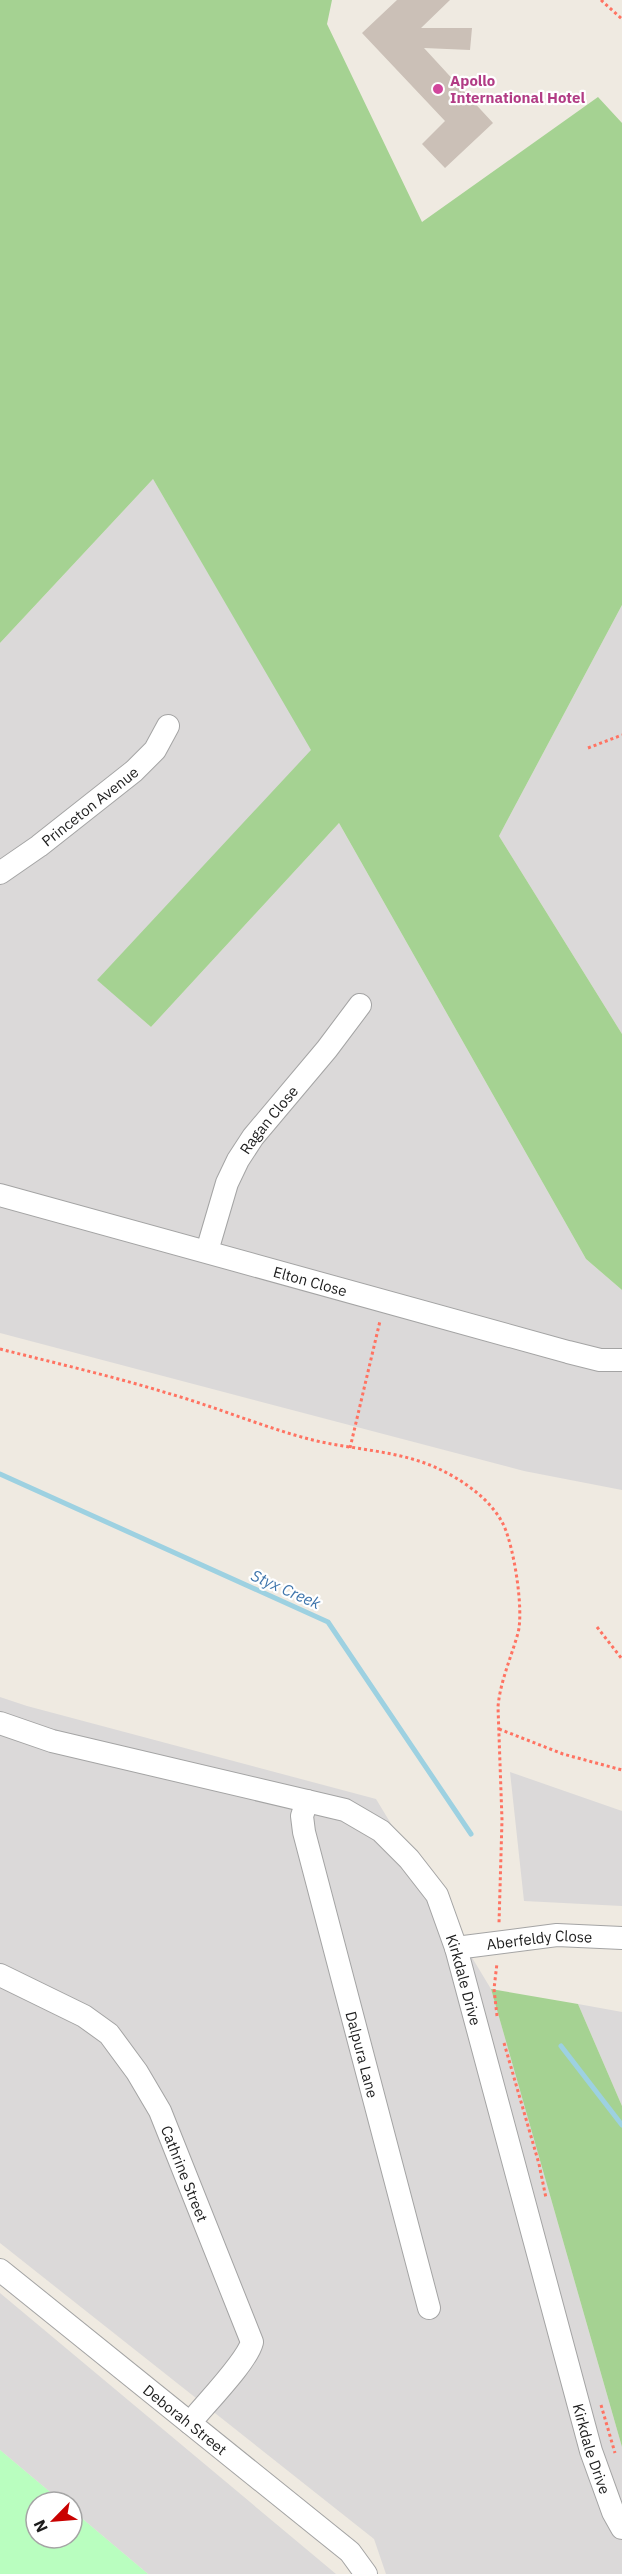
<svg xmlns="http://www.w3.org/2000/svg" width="622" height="2574" font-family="'IBM Plex Sans',sans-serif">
  <rect width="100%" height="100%" fill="#efeae1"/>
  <path fill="#dbd9d9" d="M 153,479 L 312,750 L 98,980 L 151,1027 L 339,823 L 586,1259 L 622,1290 L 622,1490 L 524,1471 L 0,1333 L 0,643 Z
    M 622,605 L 622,1034 L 499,836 Z
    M 0,1697 L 27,1706 L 376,1799 L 491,1989 L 622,2447 L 622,2574 L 386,2574 L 374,2539 L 0,2243 Z
    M 510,1772 L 622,1811 L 622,1906 L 524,1901 Z
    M 578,2004 L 622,2012 L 622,2106 Z
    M 0,2293 L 336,2574 L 148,2574 L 72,2510 L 72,2502 L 62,2502 L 0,2450 Z"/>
  <path fill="#a5d292" d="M 0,0 L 332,0 L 327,24 L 422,222 L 598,97 L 622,123 L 622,605 L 499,836 L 622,1034 L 622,1290 L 586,1259 L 339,823 L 151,1027 L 97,980 L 311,750 L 153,479 L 0,643 Z
    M 491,1989 L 578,2004 L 622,2106 L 622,2447 Z"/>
  <path fill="#b9febf" d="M 0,2450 L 62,2502 L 36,2502 L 36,2538 L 72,2538 L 72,2510 L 148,2574 L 0,2574 Z"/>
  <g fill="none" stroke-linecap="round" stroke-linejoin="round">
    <path stroke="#9dd1e1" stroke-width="5" d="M 0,1474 L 328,1622 L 471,1834
      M 561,2046 L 622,2125"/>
  </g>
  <path fill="#cbc0b7" d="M 397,0 L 450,0 L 421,28 L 472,28 L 470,50 L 424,48 L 493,123 L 445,168 L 422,144 L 445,121 L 362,33 Z"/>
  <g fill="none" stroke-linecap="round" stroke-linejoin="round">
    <defs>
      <g id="minor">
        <path id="s1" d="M 0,873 L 39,846 L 134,771 L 155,750 L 168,726"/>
        <path id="s2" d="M 0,1195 L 568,1352 L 600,1360 L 622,1360"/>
        <path id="s3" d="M 207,1251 L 227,1183 L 238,1160 L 253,1137 L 327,1049 L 360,1005"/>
        <path id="s4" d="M 0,1723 L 52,1741 L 345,1810 L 381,1831 L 409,1859 L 437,1895 L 456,1948 L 591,2451 L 613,2512 L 622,2528"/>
        <path id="s5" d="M 307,1801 L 302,1816 L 304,1832 L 429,2308"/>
        <path id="s6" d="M 456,1948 L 557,1935 L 622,1938"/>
        <path id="s7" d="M 0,1975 L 84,2016 L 109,2034 L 137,2072 L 160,2111 L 252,2342 C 247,2362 205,2404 190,2423"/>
        <path id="s8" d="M 0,2270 L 350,2552 L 366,2574"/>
      </g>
    </defs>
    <use href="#minor" stroke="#a4a4a4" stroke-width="24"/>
    <path stroke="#ff7362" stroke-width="3" stroke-dasharray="3 3" stroke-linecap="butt" d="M 601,0 L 622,19
      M 588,748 L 622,735
      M 0,1349 C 55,1363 112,1376 167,1393 C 213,1406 258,1425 305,1438 C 348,1450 395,1449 437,1468 C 463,1480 492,1500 504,1526 C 514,1548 524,1610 518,1633 C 511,1658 500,1682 498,1707 L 502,1820 L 499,1923
      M 350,1448 L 380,1321
      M 597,1627 L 622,1659
      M 499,1729 L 563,1754 L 622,1770
      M 497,2016 L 494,1989 L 497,1963
      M 504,2043 L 539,2164 L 546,2198
      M 601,2405 L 615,2453"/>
    <use href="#minor" stroke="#fff" stroke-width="22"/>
  </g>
  <circle fill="#d1479c" stroke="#fff" stroke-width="2" cx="438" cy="89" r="6"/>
  <g text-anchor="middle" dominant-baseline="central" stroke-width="4.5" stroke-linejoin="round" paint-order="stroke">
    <g font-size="15" font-weight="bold" fill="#b23c85" stroke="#fff" text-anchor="start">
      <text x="450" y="80">Apollo<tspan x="450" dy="17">International Hotel</tspan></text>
    </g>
    <g font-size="15" fill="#1d1d1d" stroke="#fff">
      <text stroke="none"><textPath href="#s1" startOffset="112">Princeton Avenue</textPath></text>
      <text stroke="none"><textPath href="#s3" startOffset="147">Ragan Close</textPath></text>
      <text stroke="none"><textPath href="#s2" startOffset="322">Elton Close</textPath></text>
      <text stroke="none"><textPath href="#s6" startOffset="84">Aberfeldy Close</textPath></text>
      <text stroke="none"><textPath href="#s4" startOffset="572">Kirkdale Drive</textPath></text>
      <text stroke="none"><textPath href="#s5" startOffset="262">Dalpura Lane</textPath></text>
      <text stroke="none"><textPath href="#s7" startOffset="284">Cathrine Street</textPath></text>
      <text stroke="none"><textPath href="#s8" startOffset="238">Deborah Street</textPath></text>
      <text stroke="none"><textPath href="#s4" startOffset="1058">Kirkdale Drive</textPath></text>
    </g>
    <g font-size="16" font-style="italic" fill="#3f75ac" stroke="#fff">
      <text transform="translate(286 1589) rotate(24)">Styx Creek</text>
    </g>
  </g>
  <g transform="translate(54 2520) rotate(245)"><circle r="28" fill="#ffffff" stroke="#a5a5a5" stroke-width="1.5"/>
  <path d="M0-4.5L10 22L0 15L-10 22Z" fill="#c90100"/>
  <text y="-9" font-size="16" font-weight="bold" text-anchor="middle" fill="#1d1d1d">N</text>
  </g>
</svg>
